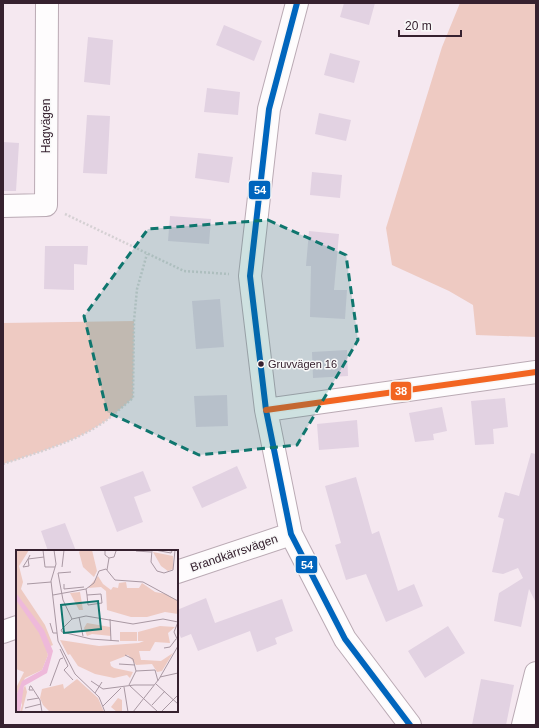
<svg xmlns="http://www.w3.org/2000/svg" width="539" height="728" font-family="Arial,sans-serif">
  <rect width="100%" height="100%" fill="#f5e8f0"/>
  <path fill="#eecac2" d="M 460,3 L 536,3 L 536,337 L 476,335 L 473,305 L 449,291 L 392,265 L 386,228 L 442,47 Z
    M 134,321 L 133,398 C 122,407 112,417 101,424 C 72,443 36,453 3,464 L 3,323 Z"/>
  <path fill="#e2d2e2" d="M 344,3 L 375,3 L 369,25 L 340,17 Z
    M 224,25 L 262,41 L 254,61 L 216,45 Z
    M 88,37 L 113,40 L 110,85 L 84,82 Z
    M 330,53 L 360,61 L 354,83 L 324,75 Z
    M 207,88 L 240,92 L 238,115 L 204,112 Z
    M 319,113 L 351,120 L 346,141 L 315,134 Z
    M 87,115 L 110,116 L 107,174 L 83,173 Z
    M 3,142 L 19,143 L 16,191 L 3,191 Z
    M 198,153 L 233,157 L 229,183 L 195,178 Z
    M 312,172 L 342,175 L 340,198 L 310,195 Z
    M 170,216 L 211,219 L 209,244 L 168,241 Z
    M 309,231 L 339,234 L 334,290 L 347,290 L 345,319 L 310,317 L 311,266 L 306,266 Z
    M 45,246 L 88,246 L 87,265 L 74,264 L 74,290 L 44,289 Z
    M 220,299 L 224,347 L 196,349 L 192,301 Z
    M 347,350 L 348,376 L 313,378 L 312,352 Z
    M 227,395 L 228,426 L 196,427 L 194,396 Z
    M 505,398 L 508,427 L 493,429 L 494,444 L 475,445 L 471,401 Z
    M 442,407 L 447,431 L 433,434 L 434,440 L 415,442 L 409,413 Z
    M 357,420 L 359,447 L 319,450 L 317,424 Z
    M 531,453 L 536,454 L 536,603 L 529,589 L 521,627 L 494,621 L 499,593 L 523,578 L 518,568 L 503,574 L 492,572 L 504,519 L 498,517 L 505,492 L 519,496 Z
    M 237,466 L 247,488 L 202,508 L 192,487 Z
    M 143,471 L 151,491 L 134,497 L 143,522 L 117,532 L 100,487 Z
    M 356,477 L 372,534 L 379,531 L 398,591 L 414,584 L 423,606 L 386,622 L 366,574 L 346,580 L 335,545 L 341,543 L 325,486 Z
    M 65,523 L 76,551 L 48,551 L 41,531 Z
    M 206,598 L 215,623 L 282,599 L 293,631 L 275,638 L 277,644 L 257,652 L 250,631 L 198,651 L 191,634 L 181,638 L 177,629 L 177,610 Z
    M 448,626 L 465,653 L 425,678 L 408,651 Z
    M 481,679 L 514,685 L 506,725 L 472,725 Z"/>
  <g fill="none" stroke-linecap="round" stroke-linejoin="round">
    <defs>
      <path id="minor" d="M 297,3 L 269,109 L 250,276 L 266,410 L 291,534 L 345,639 L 410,725
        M 3,206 L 46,205 L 47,3
        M 266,410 L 536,372
        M 177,572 L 291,534
        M 3,632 L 17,627
        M 523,725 L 536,673"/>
    </defs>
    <use href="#minor" stroke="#baaab4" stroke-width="24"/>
    <path stroke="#d5d0d3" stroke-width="2.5" stroke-dasharray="2 2" stroke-linecap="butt" d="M 65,214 L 184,271 L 229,274
      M 3,464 C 36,453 72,443 101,424 C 112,417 122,407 133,398 L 134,321 L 137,289 L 147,254"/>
    <use href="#minor" stroke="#fefcfd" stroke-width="22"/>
    <defs>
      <path id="bus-1" d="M 297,3 L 269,109 L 250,276 L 266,410 L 291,534 L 345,639 L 410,725"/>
      <path id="bus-2" d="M 266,410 L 536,372"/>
    </defs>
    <use href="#bus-1" stroke="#f8f8f8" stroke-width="9"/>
    <use href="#bus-2" stroke="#f8f8f8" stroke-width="9"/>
    <use href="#bus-1" stroke="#0065bd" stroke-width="6"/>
    <use href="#bus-2" stroke="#f26522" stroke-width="6"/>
  </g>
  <path fill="#0f766e" fill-opacity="0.2" stroke="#0f766e" stroke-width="3" stroke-dasharray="8 5" stroke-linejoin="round" d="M 268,220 L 346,255 L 358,340 L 297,445 L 199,455 L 107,412 L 84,316 L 148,229 Z"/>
  <circle fill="#36212f" stroke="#f8f8f8" stroke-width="1.5" cx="261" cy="364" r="3.5"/>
  <g text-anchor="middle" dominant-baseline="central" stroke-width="3" stroke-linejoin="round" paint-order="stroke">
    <g font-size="11" fill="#36212f" stroke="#f8f8f8" text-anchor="start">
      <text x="268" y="364">Gruvvägen 16</text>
    </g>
    <g font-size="12" fill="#36212f" stroke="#f8f8f8">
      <text transform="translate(46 126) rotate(-90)">Hagvägen</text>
      <text transform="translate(234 553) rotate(-19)">Brandkärrsvägen</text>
    </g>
  </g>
  <g transform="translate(16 550)">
    <rect width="162" height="162" fill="#f5e8f0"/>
    <path d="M 0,0 L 13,0 L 3,16 L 7,32 L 5,39 L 29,75 L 37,95 L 30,98 L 32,105 L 26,120 L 9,128 L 0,146 L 0,138 L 8,122 L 0,119 ZM 65,0 L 76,0 L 81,21 L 78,27 L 67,17 L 63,2 ZM 137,2 L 157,6 L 157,19 L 152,21 L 145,16 ZM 82,26 L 87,34 L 95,40 L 97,37 L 102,38 L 103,33 L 110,32 L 111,38 L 123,38 L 126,33 L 139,42 L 150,44 L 162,51 L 162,64 L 149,62 L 131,67 L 115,67 L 91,60 L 90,41 L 85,37 L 72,38 ZM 64,42 L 67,60 L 63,60 L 54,43 ZM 71,73 L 94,77 L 95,86 L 76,84 L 71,86 L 68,78 ZM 144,76 L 159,77 L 152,83 L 154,93 L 139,92 L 134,101 L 123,101 L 125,110 L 128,110 L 145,111 L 157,103 L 146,121 L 141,122 L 136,114 L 120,115 L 112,105 L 94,112 L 95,116 L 98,118 L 117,122 L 114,128 L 111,125 L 98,128 L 79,124 L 62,116 L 54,104 L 52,105 L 44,90 L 83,96 L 123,93 L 128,91 L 122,91 L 122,82 ZM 104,82 L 121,82 L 121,91 L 104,91 ZM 61,129 L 82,148 L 88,162 L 34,162 L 27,155 L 24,148 L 26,139 L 47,134 L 48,139 ZM 9,135 L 11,142 L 6,162 L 4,162 L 6,155 L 4,148 ZM 102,148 L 106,150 L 106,162 L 101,162 L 95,157 Z" fill="#eecac2"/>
    <path d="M 0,43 L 28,80 L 37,101 L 31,123 L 8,136 L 4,162 L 0,162 L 0,146 L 6,131 L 26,120 L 32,105 L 23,83 L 0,50 Z" fill="#eeb9da"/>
    <path fill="none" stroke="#a998a3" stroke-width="1" d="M 27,0 L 29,17 L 39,17M 38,0 L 40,14 L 35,31 L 42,91 L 59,124 L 83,147 L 89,162M 89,0 L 89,5 L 93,8 L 98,7 L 100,1M 136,0 L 135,12 L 141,21 L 148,23 L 157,20 L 159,0M 139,0 L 155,3 L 156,1 L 149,0M 120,1 L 135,2M 14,5 L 12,9 L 13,16 L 7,17 L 12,9 L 28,7M 46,17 L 48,0M 91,20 L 93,8M 55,22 L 42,23 L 47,50 L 56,69M 11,34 L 35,32M 48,34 L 48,39 L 68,37M 70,39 L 71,45 L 72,55 L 86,53 L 85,44 L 71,45M 37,45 L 70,39 L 78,33 L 83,21 L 90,19 L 99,30 L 127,32 L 162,51M 63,67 L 67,86M 94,69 L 95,91M 162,72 L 158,82 L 162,91M 34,73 L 37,83 L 41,83M 103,91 L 75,89 L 46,82 L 45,80 L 56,69 L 70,66 L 117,74 L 147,69 L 162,72M 148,98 L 154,97 L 160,89M 44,99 L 52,116 L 48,120 L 57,130M 109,105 L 117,109 L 120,121M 103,114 L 119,115M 144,127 L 162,123M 75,131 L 87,139 L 118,135 L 138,135M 142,131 L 139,120 L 120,121 L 113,135 L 142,162M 140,134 L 162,154M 34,136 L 44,109 L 47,108M 108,137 L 112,162M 17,140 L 13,140 L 14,136 L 15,136 L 24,150 L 26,162M 79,143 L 86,132M 11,150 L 23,148M 136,155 L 149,141M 87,156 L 105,138M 9,158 L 25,154M 117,162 L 143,129 L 162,96M 145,162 L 162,145"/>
    <path fill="#0f766e" fill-opacity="0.15" stroke="#0f766e" stroke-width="2" d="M 82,51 L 85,79 L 48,83 L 45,55 Z"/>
    <rect width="162" height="162" fill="none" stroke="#36212f" stroke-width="2"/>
  </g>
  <g stroke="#f8f8f8" stroke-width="1.5">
    <rect x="248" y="180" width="23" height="20" rx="4" fill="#0065bd"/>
    <rect x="390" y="381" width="22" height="20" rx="4" fill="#f26522"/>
    <rect x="295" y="555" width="23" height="19" rx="4" fill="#0065bd"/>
  </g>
  <g font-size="11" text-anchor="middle" font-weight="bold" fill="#fff">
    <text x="260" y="194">54</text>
    <text x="401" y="395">38</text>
    <text x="307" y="569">54</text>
  </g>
  <rect width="539" height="728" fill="none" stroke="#36212f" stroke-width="8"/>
  <path d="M399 30v6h62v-6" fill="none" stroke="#36212f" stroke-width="2"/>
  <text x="405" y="30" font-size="12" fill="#36212f" stroke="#f8f8f8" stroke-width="3" paint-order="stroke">20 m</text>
</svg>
